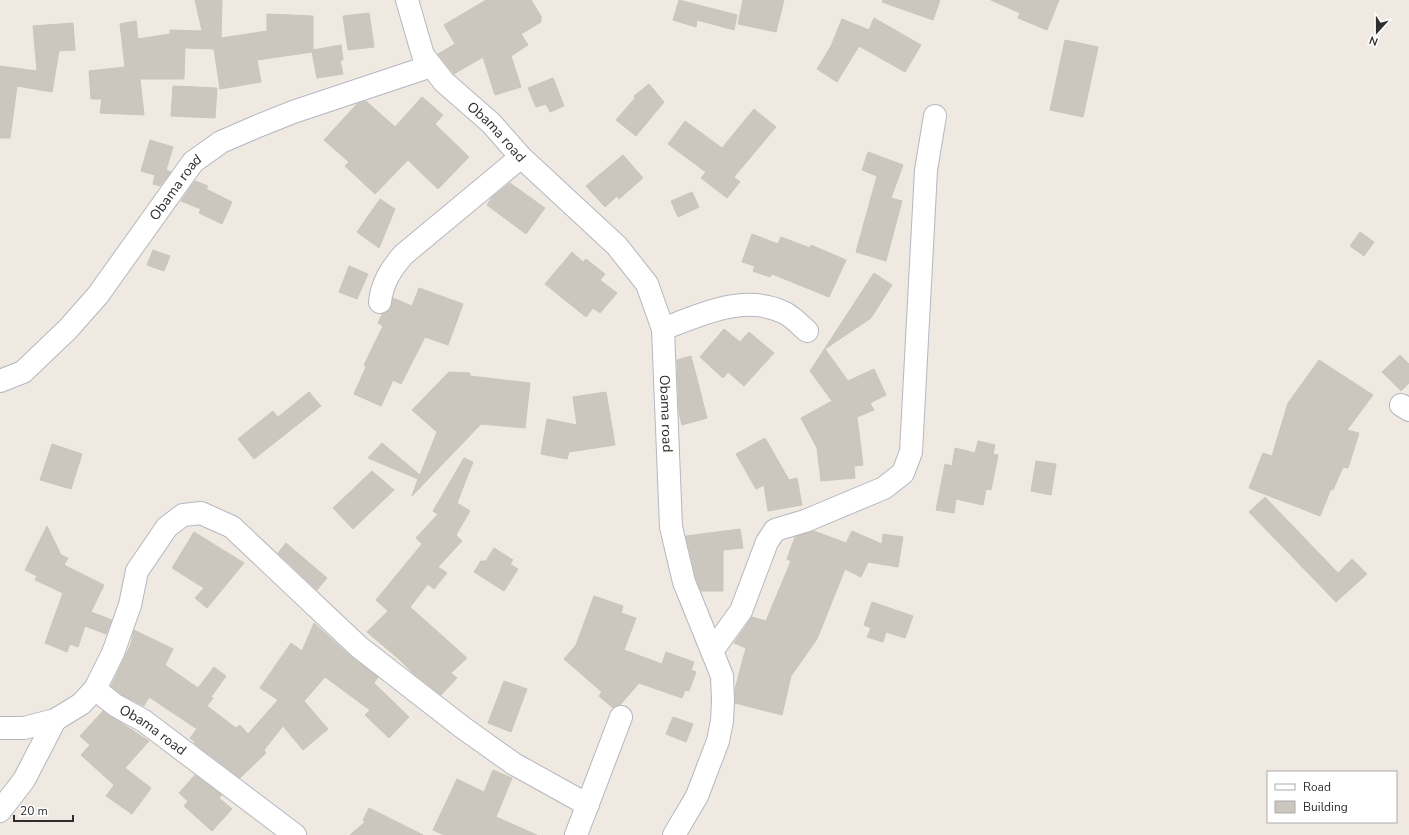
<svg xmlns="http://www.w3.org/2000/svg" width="1409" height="835" font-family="'Nunito Sans',sans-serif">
  <rect width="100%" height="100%" fill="#efe9e1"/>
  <path fill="#cbc7bf" stroke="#cbc5ba" d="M 195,0 L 222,0 L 221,38 L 267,31 L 267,14 L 313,16 L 313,50 L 341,45 L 343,60 L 340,60 L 343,74 L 317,78 L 312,52 L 257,60 L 261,82 L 220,89 L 214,49 L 185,48 L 184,79 L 140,79 L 144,115 L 100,113 L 102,99 L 91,99 L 89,71 L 125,67 L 120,24 L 136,21 L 138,39 L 170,34 L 170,30 L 202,31 Z
    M 486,0 L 531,0 L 541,16 L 541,22 L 521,34 L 528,45 L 511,56 L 521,87 L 495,95 L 483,57 L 454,74 L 438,54 L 455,44 L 444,25 Z
    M 679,0 L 737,15 L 734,30 L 697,20 L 696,27 L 673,20 Z
    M 743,0 L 784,0 L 776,32 L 738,24 Z
    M 883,0 L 940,0 L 933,20 L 882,2 Z
    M 991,0 L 1059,0 L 1047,30 L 1018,18 L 1020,13 Z
    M 369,13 L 374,47 L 348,50 L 343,16 Z
    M 874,18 L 921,45 L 905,72 L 859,46 L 837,82 L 817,69 L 831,46 L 842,19 L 869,30 Z
    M 73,23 L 75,50 L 59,51 L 52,92 L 17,86 L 10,138 L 0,138 L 0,66 L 37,71 L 33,26 Z
    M 1065,40 L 1098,47 L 1083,117 L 1050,110 Z
    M 553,78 L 564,106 L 550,112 L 546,104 L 536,107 L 528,88 Z
    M 649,84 L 664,102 L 636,136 L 616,120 L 635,98 L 634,96 Z
    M 173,86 L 217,88 L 215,118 L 171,116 Z
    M 422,97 L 443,115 L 435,124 L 469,157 L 438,189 L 408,160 L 375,194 L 345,166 L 349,162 L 324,140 L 357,104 L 366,101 L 395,127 Z
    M 754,109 L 776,127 L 734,177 L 740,182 L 727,198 L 701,178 L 706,172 L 668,144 L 685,121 L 722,148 Z
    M 150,140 L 173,147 L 166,170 L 171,172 L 160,186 L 153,184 L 155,175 L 141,171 Z
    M 868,152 L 903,165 L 891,198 L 902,201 L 886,261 L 856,252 L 877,176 L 862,170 Z
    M 623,155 L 643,178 L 619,199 L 617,196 L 605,207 L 586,186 Z
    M 195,181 L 208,186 L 206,189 L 232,202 L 222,224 L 199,213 L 201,209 L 181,201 Z
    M 510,183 L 545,208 L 526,234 L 487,205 L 492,197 Z
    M 692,192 L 699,207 L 678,217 L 671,201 Z
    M 380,199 L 395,209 L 379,248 L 357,232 Z
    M 1360,232 L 1374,242 L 1364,256 L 1350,246 Z
    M 752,234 L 778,244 L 781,237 L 810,248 L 811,245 L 846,260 L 829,297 L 772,274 L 770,277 L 753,271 L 755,266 L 742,262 Z
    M 153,250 L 170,256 L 164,271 L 147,265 Z
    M 572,252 L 583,262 L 586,259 L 605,274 L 600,280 L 617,293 L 600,313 L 593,308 L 586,317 L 545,284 Z
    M 349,266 L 368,274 L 357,299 L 339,292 Z
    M 874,273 L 892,285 L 871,318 L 825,349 L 848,381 L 874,369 L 886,395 L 870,403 L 874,410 L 857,417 L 863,465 L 854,466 L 855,478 L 821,481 L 817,448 L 801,418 L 832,401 L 810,371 Z
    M 419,288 L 463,304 L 448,345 L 425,337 L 401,384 L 393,380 L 381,406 L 354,394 L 366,367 L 364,365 L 383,326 L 378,323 L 382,314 L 390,310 L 393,298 L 412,306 Z
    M 724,329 L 740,342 L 749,332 L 774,353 L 744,386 L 728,372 L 723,378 L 700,357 Z
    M 1400,355 L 1409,364 L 1409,383 L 1401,391 L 1382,372 Z
    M 691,356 L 707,418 L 682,425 L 679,413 L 677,360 Z
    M 1319,360 L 1373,395 L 1347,430 L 1359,433 L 1348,468 L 1343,467 L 1333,490 L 1331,489 L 1320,516 L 1249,488 L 1263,453 L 1272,456 L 1288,403 Z
    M 449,372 L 470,373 L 470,376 L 530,383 L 525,428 L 481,424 L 412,496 L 418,479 L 368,458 L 382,443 L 420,475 L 437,432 L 412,410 Z
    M 309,392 L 321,406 L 254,459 L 238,439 L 273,411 L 278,417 Z
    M 606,392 L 615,445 L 569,452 L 567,459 L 541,454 L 547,419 L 577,425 L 573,397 Z
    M 765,438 L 789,480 L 797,478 L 802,505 L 768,511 L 764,485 L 756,489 L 736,454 Z
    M 978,441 L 995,445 L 993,454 L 998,455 L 991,490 L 986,489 L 983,505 L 956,499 L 954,513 L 936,510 L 945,464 L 952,466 L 955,448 L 975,453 Z
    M 52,444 L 82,454 L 71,489 L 40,480 Z
    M 464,458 L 473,462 L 457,503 L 470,511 L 456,535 L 462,541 L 438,567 L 447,573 L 434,589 L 428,584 L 410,607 L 467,658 L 451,673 L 457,678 L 441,695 L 413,673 L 400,660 L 367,632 L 388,611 L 376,600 L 422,544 L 416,538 L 438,514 L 433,511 Z
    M 1036,461 L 1056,464 L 1051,495 L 1031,491 Z
    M 372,471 L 394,490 L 353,529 L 333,508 Z
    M 1265,497 L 1338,573 L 1352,559 L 1367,574 L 1336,602 L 1249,512 Z
    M 47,526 L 61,555 L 68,558 L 64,565 L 104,585 L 91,612 L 112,620 L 106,634 L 85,626 L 78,647 L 70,644 L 67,652 L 45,643 L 63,593 L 35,580 L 37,576 L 25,570 Z
    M 740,529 L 743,548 L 723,550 L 723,591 L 701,591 L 696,578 L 686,536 Z
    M 814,531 L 846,543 L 852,531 L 882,544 L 883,534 L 903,537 L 898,567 L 868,562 L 861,577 L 845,569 L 817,639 L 791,676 L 782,715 L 735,703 L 735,689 L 746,648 L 734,643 L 752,617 L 766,621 L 791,561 L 787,559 L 795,537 Z
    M 194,532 L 244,563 L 207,608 L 195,598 L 204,588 L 172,568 Z
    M 286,543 L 327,578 L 317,590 L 278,553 Z
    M 494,548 L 513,560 L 510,564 L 518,569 L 504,591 L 474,572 L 481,561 L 486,561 Z
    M 594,596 L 623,606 L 621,613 L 636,618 L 624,650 L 662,664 L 666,652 L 694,662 L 691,670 L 696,672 L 689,691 L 685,690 L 682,698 L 639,683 L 620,705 L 613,708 L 599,696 L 602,692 L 564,659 L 576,645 Z
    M 872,602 L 913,616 L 905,638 L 886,632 L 883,642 L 867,637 L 871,628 L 864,625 Z
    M 314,623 L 350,656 L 378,677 L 374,683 L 409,717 L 389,738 L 365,715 L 370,710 L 325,677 L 304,701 L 328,729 L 303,750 L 283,726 L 264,750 L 266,753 L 240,778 L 194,743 L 195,742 L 190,738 L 197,729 L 149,697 L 144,706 L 122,695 L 111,686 L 131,644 L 134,630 L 173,649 L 165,665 L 198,688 L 214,667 L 226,676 L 211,697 L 213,698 L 207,706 L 236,728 L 240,725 L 248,734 L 278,700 L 260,688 L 291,643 L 302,651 Z
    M 504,681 L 527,689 L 511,732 L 488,723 Z
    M 103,711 L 149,741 L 125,768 L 151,788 L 132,814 L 106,796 L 114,785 L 81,755 L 90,745 L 80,736 Z
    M 673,717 L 693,724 L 686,742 L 666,734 Z
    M 493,770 L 512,778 L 496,817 L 537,835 L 444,835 L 433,830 L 457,779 L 484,792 Z
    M 195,775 L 222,795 L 219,798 L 232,809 L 212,831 L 184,806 L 188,801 L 179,793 Z
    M 369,808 L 423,835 L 350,835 L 365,822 L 363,820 Z"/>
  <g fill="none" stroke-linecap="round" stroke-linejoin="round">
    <defs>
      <g id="minor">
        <path id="s1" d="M 407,0 L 423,55 L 444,82 L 491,123 L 521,157 L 617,246 L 647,284 L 663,329 L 671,527 L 684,582 L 722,676 L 723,700 L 722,721 L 718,741 L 697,796 L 674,835"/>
        <path d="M 380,302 C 382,283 391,269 403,255 L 521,157"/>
        <path d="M 663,329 C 702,314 745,293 785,313 C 793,317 800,325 807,331"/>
        <path id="s2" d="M 0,381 L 23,372 L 68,329 L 98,295 L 193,162 L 221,142 L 258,126 L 293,112 L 431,66"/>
        <path d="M 1401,405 L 1409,410"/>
        <path d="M 712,651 L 741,611 L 767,542 L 775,530 L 805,521 L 884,488 L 903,473 L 911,452 L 926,170 L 935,116"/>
        <path id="s3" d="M 95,689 L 115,705 L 144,721 L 295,835"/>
        <path d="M 0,728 L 24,728 L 55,720 L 81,704 L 95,689 L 113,653 L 130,605 L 137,571 L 167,527 L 183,515 L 201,513 L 232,527 L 359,647 L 462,727 L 514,764 L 588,805"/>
        <path d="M 0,811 L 24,780 L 55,720"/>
        <path d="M 576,835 L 621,717"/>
      </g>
    </defs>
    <use href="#minor" stroke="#b4b7c1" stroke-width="24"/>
    <use href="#minor" stroke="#fff" stroke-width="22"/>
  </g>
  <g text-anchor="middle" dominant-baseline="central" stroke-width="3" stroke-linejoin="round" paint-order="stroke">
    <g font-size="14" fill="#2e2e2e" stroke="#fff">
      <text stroke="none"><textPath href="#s1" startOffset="164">Obama road</textPath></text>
      <text stroke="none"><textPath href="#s2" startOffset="265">Obama road</textPath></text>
      <text stroke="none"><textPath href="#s1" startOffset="511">Obama road</textPath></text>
      <text stroke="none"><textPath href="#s3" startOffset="71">Obama road</textPath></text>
    </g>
  </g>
  <rect x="1267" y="771" width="130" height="52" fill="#ffffff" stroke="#ababab"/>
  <rect x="1275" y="784" width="20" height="6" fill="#ffffff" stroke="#ababab"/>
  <text x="1303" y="791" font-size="12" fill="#2e2e2e">Road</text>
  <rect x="1275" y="801" width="20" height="12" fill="#cbc7bf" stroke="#ababab"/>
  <text x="1303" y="811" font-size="12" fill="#2e2e2e">Building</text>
  <g transform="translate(1377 32) rotate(201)" stroke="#ffffff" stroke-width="3" paint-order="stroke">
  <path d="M0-3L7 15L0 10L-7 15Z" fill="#2e2e2e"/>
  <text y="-6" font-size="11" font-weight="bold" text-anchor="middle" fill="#2e2e2e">N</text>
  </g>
  <path d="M14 815v6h59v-6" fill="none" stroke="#2e2e2e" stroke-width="2"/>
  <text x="20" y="815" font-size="12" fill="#2e2e2e" stroke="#ffffff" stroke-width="3" paint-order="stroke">20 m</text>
</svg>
